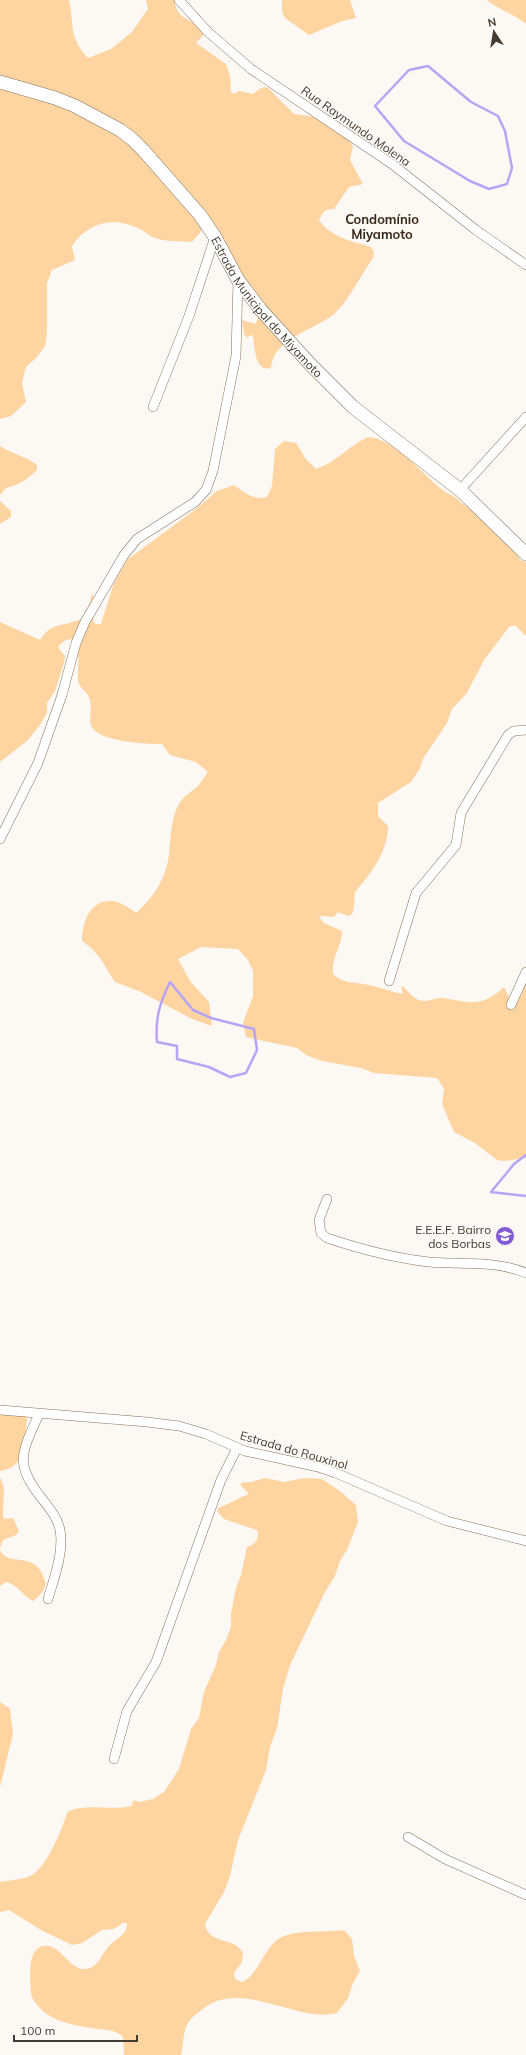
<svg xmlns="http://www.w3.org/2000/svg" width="526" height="2055" font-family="Mulish,sans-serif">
  <rect width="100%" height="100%" fill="#fcf8f3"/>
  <path fill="#fed4a1" d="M 0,0 L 69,0 C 74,25 69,38 88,58 L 111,49 L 132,32 L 148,9 L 146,0 L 175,0 C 175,17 190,21 203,26 L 205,33 L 196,43 L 226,64 L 230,76 L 231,92 L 234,94 L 239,91 L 253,94 L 261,88 L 267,87 L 294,114 L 316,117 L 343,127 L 353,147 L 350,160 L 363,184 L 349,187 L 334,209 C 324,209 323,212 319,220 C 330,237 354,242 371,247 L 374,252 L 373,258 C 362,273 348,302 334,314 C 315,330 273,338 271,368 C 254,373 255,346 253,336 L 251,335 L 247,338 L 244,334 L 242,320 L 255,324 L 258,319 L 245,281 L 203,226 L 200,233 L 192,242 C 180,241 163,242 152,237 C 148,235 145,232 142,230 C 115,216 89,221 72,246 L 75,260 L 52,270 L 47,283 L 47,333 L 45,346 L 37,357 L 26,367 L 22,383 L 26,402 L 11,416 L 0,419 Z
    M 282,0 L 350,0 L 356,18 L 342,21 L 309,35 L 285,18 L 282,12 Z
    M 487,0 L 526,0 L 526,24 C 514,14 499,10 487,0 Z
    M 368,437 C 396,439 422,475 444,491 C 450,495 457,497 461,503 L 496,526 L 510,548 L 515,549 L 520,560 L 526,562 L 526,636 L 515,625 L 509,627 L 484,660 L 467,693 L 452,709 L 447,723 L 424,757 L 419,770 L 411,782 L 378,803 L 378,816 L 388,826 C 388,851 371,874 355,892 L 354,907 L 352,914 L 348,916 L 338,912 L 334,917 L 322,916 L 319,917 L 324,923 L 342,931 C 342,947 331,957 333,974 C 342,984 357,982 369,985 C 381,987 390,992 403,994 L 401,987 L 403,986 C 409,993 415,1001 425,1001 C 430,1001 435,998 441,998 C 469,1001 479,1010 504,987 L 512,1003 L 516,1003 L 521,996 L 526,981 L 526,1158 L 504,1161 L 497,1160 L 475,1143 L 454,1132 L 442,1104 L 444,1089 L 437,1078 L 374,1073 L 361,1068 L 322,1061 L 308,1056 L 297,1048 L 246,1037 L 243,1023 L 253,996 L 253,971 L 248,960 L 238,949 L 201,947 L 178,959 L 190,981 L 209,1002 L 212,1026 L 192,1019 L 141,992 L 115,982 C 103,964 101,954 82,941 C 82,924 89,900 111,901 C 120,901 129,908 136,913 C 153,898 166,879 169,855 C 171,838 170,820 179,804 C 183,796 193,791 199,785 C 202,781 205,776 208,772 L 196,762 L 170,755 L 162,744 C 148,744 96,742 91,725 C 89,717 92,708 90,700 C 88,691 79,689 78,680 C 77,665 82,652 72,639 L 66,640 L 59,645 L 59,649 L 65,656 L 64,663 L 55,691 L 47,703 L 47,713 L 40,725 L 27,741 L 0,762 L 0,622 L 40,640 C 51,622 63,627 81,619 L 90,603 L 92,593 L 94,599 L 93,621 L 96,624 L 101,624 L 114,583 L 127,560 L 196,509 L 217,491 L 234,485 C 244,492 254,501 267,497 L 272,486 L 275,449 L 284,441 L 296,443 L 306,459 L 316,469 C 337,462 349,445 368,437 Z
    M 0,446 C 12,454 26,456 37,465 L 37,470 C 27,480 19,485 6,488 L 0,495 Z
    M 0,501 L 11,511 L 11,517 L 0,524 Z
    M 0,1408 L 19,1413 L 27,1418 C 25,1432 26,1458 12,1467 C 9,1469 4,1470 0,1471 Z
    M 0,1477 L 4,1488 L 3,1517 L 5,1519 L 13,1518 L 19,1531 L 16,1535 L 3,1540 L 0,1548 Z
    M 265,1478 L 284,1482 L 305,1478 L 322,1479 L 340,1491 L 356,1505 L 358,1522 L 347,1550 L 340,1561 L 335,1576 L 325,1592 L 290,1665 L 283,1689 L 277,1728 L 270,1747 L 266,1770 L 238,1840 L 230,1876 L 224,1892 L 205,1924 C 207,1939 222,1939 233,1944 C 237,1945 240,1949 243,1952 L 242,1962 L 234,1973 L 235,1979 L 242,1982 C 259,1975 263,1948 280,1938 C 295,1929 326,1933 344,1930 L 352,1939 L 354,1956 L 360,1971 L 353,1983 L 348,1998 L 337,2013 C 295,2024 239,1975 199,2012 C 195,2015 189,2020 187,2025 C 183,2032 183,2047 181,2055 L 124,2055 L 123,2037 C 116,2030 108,2030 98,2029 C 78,2026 54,2023 40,2008 C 36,2003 32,2000 31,1993 C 30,1979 26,1938 52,1947 C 63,1951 75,1975 90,1968 C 99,1965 103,1952 109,1946 C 117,1937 127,1936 127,1923 L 123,1923 L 114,1929 L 102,1930 L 82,1943 L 72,1945 L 41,1930 L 9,1910 L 0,1912 L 0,1882 C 10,1880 28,1880 36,1872 C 50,1859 62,1829 68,1811 C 90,1803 110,1811 132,1806 L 133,1800 L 139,1802 L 153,1799 L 164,1792 L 179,1769 L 191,1729 L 199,1718 L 204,1692 L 216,1665 L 219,1652 L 226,1640 L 231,1627 L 231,1614 L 236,1588 L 241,1575 L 247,1547 C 255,1545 260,1538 257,1530 L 224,1519 L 217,1511 L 218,1508 C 229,1504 238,1498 249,1494 L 241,1486 L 241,1483 L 251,1482 Z
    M 0,1550 C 8,1568 37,1549 45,1581 C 47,1589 39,1597 33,1601 C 23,1596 17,1584 6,1582 L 0,1586 Z
    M 0,1702 L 10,1709 L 13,1734 L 0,1787 Z"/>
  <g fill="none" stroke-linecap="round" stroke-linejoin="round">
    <path stroke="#b7a4f6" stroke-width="2.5" d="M 428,66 L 471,102 L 498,116 L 505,131 L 512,168 L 507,184 L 489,189 L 470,181 L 404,141 L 375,106 L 409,70 Z
      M 170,982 L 193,1010 L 211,1018 L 254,1029 L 257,1050 L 246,1073 L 230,1077 L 209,1067 L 177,1059 L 177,1046 L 157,1042 C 155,1018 160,1002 170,982 Z
      M 491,1192 L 514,1164 L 526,1155
      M 491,1192 L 526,1196"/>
    <defs>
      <path id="street" d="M 179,0 L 208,32 L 251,69 L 392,164 L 476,230 L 526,265
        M 153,407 L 189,316 L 215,237
        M 460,490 L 526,417
        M 0,839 L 38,763 L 62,695 L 76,643 L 85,622 L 124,555 L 137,539 L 195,502 L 206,490 L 213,471 L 236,356 L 238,280
        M 389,981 L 416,893 L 456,845 L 461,813 L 508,735 L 514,731 L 526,730
        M 511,1005 L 526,972
        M 327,1199 L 319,1220 L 321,1233 L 327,1238 C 360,1249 394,1258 429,1262 C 461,1265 495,1260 526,1273
        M 0,1410 L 147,1422 L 179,1426 L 206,1434 L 245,1451 L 318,1467 L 336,1473 L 447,1521 L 526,1541
        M 39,1414 C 21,1454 14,1464 43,1500 C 50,1509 58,1519 60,1530 C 64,1553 54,1578 48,1599
        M 114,1759 L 127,1711 L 156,1662 L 221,1480 L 237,1448
        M 408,1837 L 445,1859 L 526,1895"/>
      <g id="secondary">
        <path id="s1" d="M 0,82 L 55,98 L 75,106 L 120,130 L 132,139 L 144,151 L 200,215 L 215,237 L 238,280 L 260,309 L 310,364 L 353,407 L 460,490 L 526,554"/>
      </g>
    </defs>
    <use href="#street" stroke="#83725d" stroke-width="10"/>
    <use href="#secondary" stroke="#83725d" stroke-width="14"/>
    <use href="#street" stroke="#fff" stroke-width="9"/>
    <use href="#secondary" stroke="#fff" stroke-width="13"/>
  </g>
  <defs>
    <symbol id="school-disc" viewBox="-11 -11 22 22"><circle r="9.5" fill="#815cd6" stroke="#fcf8f3"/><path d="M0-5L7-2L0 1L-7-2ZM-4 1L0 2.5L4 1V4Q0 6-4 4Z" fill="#fff"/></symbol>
  </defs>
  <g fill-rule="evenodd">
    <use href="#school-disc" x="494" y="1225" width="22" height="22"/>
  </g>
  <g text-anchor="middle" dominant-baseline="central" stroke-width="3" stroke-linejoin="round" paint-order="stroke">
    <g font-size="12" fill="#433b32" stroke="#fcf8f3">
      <text transform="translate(356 126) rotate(35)">Rua Raymundo Molena</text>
      <text stroke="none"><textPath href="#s1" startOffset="361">Estrada Municipal do Miyamoto</textPath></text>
      <text transform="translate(294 1450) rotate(16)">Estrada do Rouxinol</text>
    </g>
    <g font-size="12" fill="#433b32" stroke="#fcf8f3" text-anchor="end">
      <text x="491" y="1229">E.E.E.F. Bairro<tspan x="491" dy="14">dos Borbas</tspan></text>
    </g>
    <g font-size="13" font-weight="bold" fill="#382916" stroke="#fcf8f3">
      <text x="382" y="219">Condomínio<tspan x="382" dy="15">Miyamoto</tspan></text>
    </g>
  </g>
  <g transform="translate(494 32) rotate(348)" stroke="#fcf8f3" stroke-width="3" paint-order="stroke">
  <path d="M0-3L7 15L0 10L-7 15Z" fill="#433b32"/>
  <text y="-6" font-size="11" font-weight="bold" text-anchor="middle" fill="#433b32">N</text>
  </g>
  <path d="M14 2035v6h123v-6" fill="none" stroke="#433b32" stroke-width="2"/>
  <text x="20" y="2035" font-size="12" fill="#433b32" stroke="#fcf8f3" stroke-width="3" paint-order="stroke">100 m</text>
</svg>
